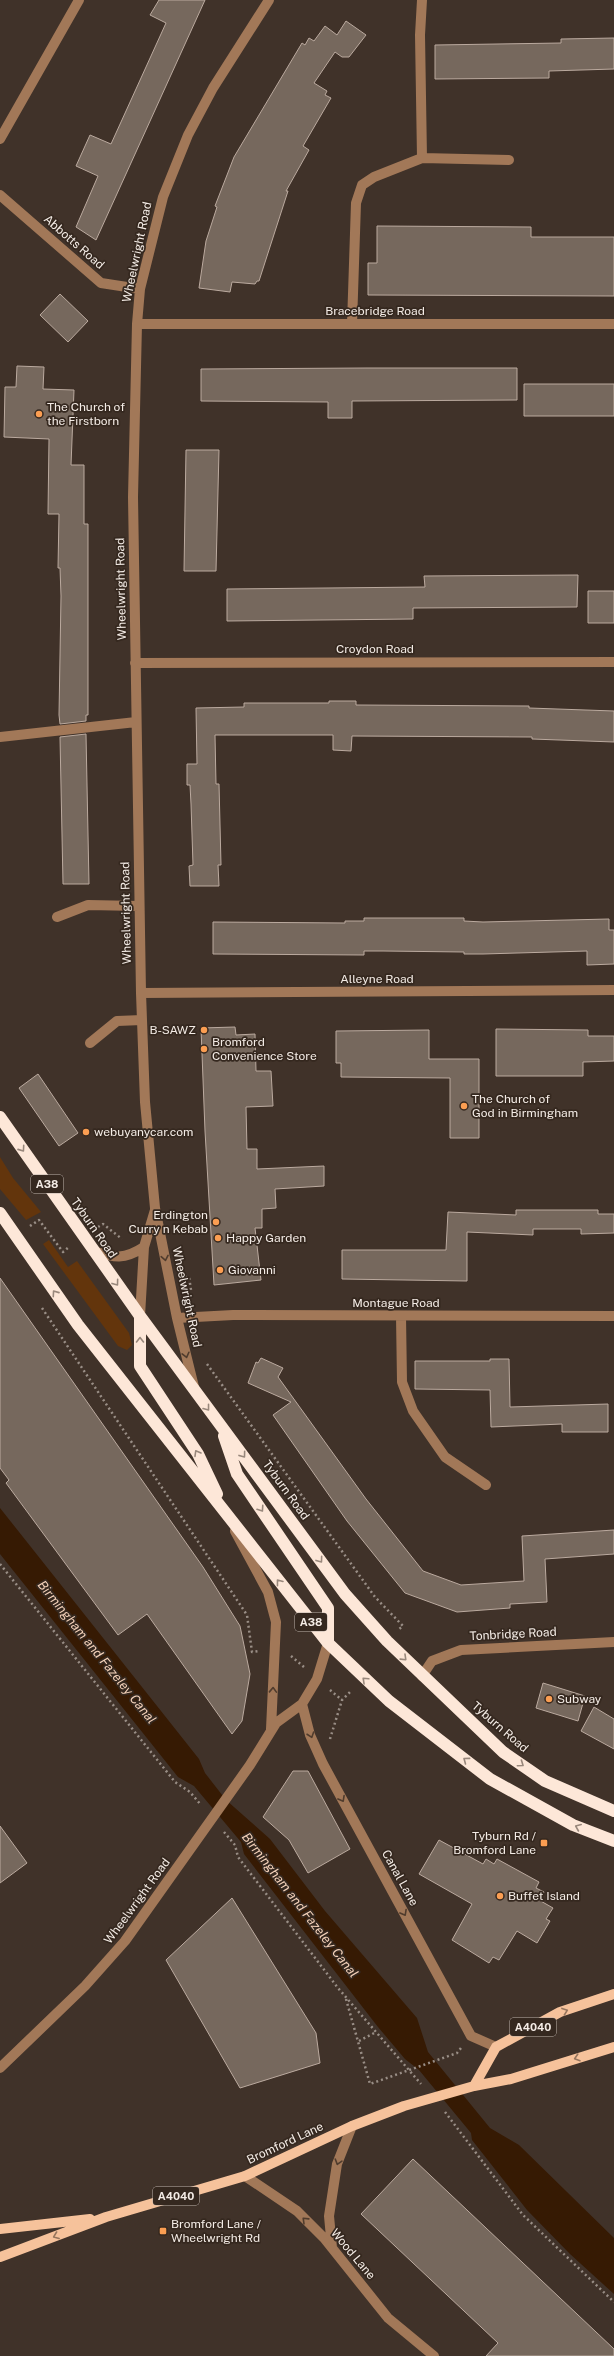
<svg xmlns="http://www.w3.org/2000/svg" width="614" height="2356" font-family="'Public Sans',sans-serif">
  <rect width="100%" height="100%" fill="#403229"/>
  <path fill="#63350c" d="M 0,1157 L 13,1178 L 41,1212 L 26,1220 L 0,1189 Z
    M 49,1240 L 68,1267 L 77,1261 L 129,1333 L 132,1345 L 127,1350 L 118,1346 L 43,1244 Z"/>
  <path fill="#361a03" d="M 0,1508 L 161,1711 L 199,1759 L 205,1773 L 226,1800 L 270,1839 L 325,1911 L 417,2018 L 428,2052 L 490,2128 L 519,2145 L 614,2238 L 614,2294 L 570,2254 L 527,2210 L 472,2140 L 471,2133 L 419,2070 L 405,2059 L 378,2027 L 244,1854 L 241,1842 L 194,1786 L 178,1777 L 0,1554 Z"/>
  <path fill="#76685d" stroke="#bbaa9f" d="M 159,0 L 205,0 L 96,240 L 76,227 L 98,176 L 76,166 L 90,135 L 111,144 L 166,23 L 150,15 Z
    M 346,21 L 366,35 L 349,57 L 342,57 L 335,52 L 314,83 L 327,91 L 325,95 L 331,98 L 303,146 L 309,150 L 286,191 L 288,191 L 259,281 L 257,281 L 255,284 L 232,282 L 230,292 L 199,288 L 206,241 L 217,207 L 215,206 L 234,157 L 302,43 L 305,45 L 309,38 L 314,41 L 325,26 L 337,35 Z
    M 614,38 L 614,69 L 549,71 L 549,78 L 435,79 L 435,45 L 561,43 L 561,39 Z
    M 377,226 L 531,227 L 531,237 L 614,237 L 614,296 L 368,295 L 368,263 L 377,263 Z
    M 60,294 L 88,321 L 68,342 L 40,315 Z
    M 17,366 L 44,367 L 43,389 L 74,390 L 71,465 L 84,465 L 84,524 L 88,524 L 88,715 L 86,715 L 86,721 L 60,724 L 59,715 L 61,596 L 60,568 L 58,568 L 59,514 L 48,514 L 49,439 L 4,437 L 5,387 L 16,387 Z
    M 366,368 L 517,368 L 517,400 L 352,401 L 352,418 L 328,418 L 328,402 L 201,401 L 201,369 Z
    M 524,384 L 614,384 L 614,416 L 524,416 Z
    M 186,450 L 219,450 L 216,571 L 184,571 Z
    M 578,575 L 577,607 L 413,608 L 413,619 L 227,621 L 227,589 L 425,587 L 424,576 Z
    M 588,591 L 614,591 L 614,623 L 588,623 Z
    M 329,701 L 356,701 L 356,705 L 529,706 L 529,708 L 614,711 L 614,742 L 532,739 L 532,737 L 352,736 L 351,751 L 333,750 L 333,735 L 215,735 L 216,784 L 219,784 L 221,865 L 218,865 L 219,886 L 190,886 L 189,866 L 193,865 L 191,804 L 190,785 L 187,785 L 187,764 L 197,764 L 196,708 L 244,707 L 244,703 L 329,703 Z
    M 86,734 L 89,884 L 63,884 L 60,737 Z
    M 364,918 L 464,918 L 464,921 L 483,922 L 609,919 L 609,930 L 614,930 L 614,964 L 587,965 L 587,951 L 483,954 L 464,954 L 464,952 L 383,951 L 364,951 L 364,955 L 213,954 L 213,922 L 345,923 L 345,921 L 364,921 Z
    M 235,1027 L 236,1035 L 255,1034 L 256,1071 L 271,1071 L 273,1106 L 246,1107 L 247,1149 L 257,1149 L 257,1169 L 324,1166 L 324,1186 L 275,1189 L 276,1208 L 262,1209 L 262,1228 L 255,1228 L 261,1280 L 214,1285 L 205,1131 L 201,1028 Z
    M 496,1029 L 588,1030 L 588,1036 L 614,1036 L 614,1061 L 583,1062 L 583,1076 L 496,1076 Z
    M 429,1030 L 429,1059 L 479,1059 L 479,1138 L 450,1138 L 450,1078 L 341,1077 L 341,1063 L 336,1063 L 336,1031 Z
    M 38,1074 L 78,1133 L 59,1146 L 19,1088 Z
    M 516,1210 L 598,1210 L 598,1214 L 614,1214 L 614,1233 L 581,1234 L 581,1229 L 533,1229 L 533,1235 L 467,1232 L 467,1281 L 342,1279 L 342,1250 L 446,1250 L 448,1212 L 516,1215 Z
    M 0,1278 L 203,1567 L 240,1626 L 250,1674 L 242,1721 L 232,1734 L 147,1614 L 118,1635 L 6,1483 L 9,1480 L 0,1468 Z
    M 261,1358 L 283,1368 L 278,1377 L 366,1499 L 423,1571 L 461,1585 L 524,1581 L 522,1536 L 614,1530 L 614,1554 L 545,1559 L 547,1602 L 510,1604 L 510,1608 L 457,1612 L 405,1593 L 347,1521 L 273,1415 L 291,1402 L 248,1383 L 256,1362 L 258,1363 Z
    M 490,1359 L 509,1359 L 510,1407 L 608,1404 L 608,1432 L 562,1432 L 562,1424 L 491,1427 L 490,1390 L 415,1389 L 415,1361 L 490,1361 Z
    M 543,1683 L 585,1696 L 578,1721 L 536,1708 Z
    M 594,1707 L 614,1719 L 614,1749 L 581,1731 Z
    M 293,1771 L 308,1771 L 350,1849 L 308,1873 L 289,1840 L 263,1817 Z
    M 0,1826 L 27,1863 L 0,1883 Z
    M 439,1840 L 483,1864 L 486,1859 L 494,1864 L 497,1859 L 539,1882 L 536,1888 L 544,1892 L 539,1900 L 553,1908 L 546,1919 L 550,1921 L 537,1943 L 517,1931 L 499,1960 L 493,1957 L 489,1963 L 452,1940 L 472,1904 L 419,1874 Z
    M 232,1898 L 316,2033 L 320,2063 L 240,2088 L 166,1960 Z
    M 413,2159 L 614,2349 L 614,2356 L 486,2356 L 498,2343 L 361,2214 Z"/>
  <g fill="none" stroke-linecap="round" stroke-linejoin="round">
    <path stroke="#998e86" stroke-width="2.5" stroke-dasharray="2 3" stroke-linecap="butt" d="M 30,1226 L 39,1220 L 63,1252 L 69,1247
      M 98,1227 L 103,1224 L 122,1239
      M 185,1277 L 189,1277 L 191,1290
      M 42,1308 L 247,1615 L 252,1652 L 259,1651
      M 207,1364 L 375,1597 L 403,1626 L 399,1629
      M 0,1564 L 175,1782 L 190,1792 L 201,1805
      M 291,1656 L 304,1667
      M 330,1690 L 342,1700
      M 330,1739 L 342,1700 L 352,1690
      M 224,1832 L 235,1845 L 238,1857 L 338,1988 L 421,2084
      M 346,1999 L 370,2084 L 457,2053 L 461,2048
      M 359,2041 L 376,2032
      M 445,2112 L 523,2215 L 614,2302"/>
    <path stroke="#a27858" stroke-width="10" d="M 422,0 L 420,35 L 422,158
      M 0,139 L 79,0
      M 0,195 L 101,283 L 140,289
      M 137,324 L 614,324
      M 352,324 L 356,203 L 362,185 L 374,177 L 422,158 L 509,160
      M 135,663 L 614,662
      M 0,737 L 136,722
      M 57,917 L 88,905 L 139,906
      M 141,993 L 614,990
      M 90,1043 L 117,1021 L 142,1020
      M 93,1251 C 115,1258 124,1260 144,1247
      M 140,1316 L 144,1247 L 155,1210
      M 401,1316 L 402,1382 L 413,1411 L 445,1457 L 486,1485
      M 177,1318 L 233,1315 L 614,1316
      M 194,1387 L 177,1318 L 155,1208 L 145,1102 L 141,993 L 133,497 L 137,324 L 140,289 L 163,197 L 188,135 L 213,88 L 269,0
      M 235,1531 L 268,1592 L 276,1622 L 271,1729
      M 422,1676 L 432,1661 L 461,1650 L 614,1642
      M 302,1704 L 310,1735 L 323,1764 L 471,2036 L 496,2047
      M 0,2068 L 85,1986 L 125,1941 L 250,1765 L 276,1723 L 302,1704 L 317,1679 L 328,1643
      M 245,2176 L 297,2211 L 324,2238 L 388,2318 L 434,2356
      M 332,2248 L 329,2216 L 337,2164 L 352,2126"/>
    <path stroke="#f6c29b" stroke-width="10" d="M 474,2086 L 496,2047 L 560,2012 L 614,1994
      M 0,2229 L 90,2219
      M 0,2257 L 106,2217 L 245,2176 L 352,2126 L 404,2106 L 474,2086 L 511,2079 L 614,2047"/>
    <path stroke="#fde7d8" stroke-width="12" d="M 0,1117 L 140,1316 L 345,1594 L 387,1641 L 503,1752 L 545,1781 L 614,1811
      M 0,1213 L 78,1325 L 328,1643 L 389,1701 L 490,1779 L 573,1825 L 614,1841
      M 140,1316 L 140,1366 L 198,1454 L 217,1494
      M 224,1436 L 237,1474 L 328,1608 L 328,1643"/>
  </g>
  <defs><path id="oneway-chevron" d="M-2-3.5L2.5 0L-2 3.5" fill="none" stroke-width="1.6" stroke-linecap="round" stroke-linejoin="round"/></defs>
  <g stroke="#99887c">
    <use href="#oneway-chevron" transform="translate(22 1149) rotate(55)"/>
    <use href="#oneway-chevron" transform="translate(116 1283) rotate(54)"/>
    <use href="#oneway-chevron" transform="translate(55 1293) rotate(-125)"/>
    <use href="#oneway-chevron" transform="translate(140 1340) rotate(-90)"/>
    <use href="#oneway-chevron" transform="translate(207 1408) rotate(52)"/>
    <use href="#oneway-chevron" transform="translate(197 1453) rotate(-120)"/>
    <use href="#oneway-chevron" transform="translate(243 1455) rotate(54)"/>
    <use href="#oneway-chevron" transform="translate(261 1509) rotate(56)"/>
    <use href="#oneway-chevron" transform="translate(320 1560) rotate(54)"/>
    <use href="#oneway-chevron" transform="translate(279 1582) rotate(-128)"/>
    <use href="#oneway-chevron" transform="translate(404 1658) rotate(44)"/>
    <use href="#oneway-chevron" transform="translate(365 1680) rotate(-137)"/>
    <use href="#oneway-chevron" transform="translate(466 1760) rotate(-143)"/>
    <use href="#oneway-chevron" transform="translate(521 1764) rotate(35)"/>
    <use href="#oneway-chevron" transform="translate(578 1827) rotate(-157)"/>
  </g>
  <g stroke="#503c2d">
    <use href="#oneway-chevron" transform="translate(165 1258) rotate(79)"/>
    <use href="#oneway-chevron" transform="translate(186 1355) rotate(76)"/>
    <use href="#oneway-chevron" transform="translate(273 1690) rotate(-88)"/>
    <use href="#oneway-chevron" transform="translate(311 1735) rotate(71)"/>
    <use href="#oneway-chevron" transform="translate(342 1799) rotate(61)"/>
    <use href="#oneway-chevron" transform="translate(404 1913) rotate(61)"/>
    <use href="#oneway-chevron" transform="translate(338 2162) rotate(107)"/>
    <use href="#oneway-chevron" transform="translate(305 2220) rotate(-136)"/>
  </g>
  <g stroke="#96755d">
    <use href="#oneway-chevron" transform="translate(565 2011) rotate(-20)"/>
    <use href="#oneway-chevron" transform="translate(577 2058) rotate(162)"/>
    <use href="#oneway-chevron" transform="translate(56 2236) rotate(159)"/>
  </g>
  <g fill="#fb9e52" stroke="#35281f" stroke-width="1.5">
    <circle cx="39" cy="414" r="4"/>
    <circle cx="204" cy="1030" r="4"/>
    <circle cx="204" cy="1049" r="4"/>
    <circle cx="464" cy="1106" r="4"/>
    <circle cx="86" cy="1132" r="4"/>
    <circle cx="216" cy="1222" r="4"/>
    <circle cx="218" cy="1238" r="4"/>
    <circle cx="220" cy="1270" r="4"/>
    <circle cx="549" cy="1699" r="4"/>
    <rect x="540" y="1839" width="8" height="8" rx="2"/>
    <circle cx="500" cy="1896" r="4"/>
    <rect x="159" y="2227" width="8" height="8" rx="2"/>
  </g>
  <g text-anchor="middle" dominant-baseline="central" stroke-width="3.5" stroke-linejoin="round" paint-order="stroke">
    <g fill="#35281f" stroke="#bbb1aa" stroke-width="1">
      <rect x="31" y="1175" width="32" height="18" rx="3"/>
      <rect x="295" y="1613" width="32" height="18" rx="3"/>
      <rect x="510" y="2018" width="46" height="18" rx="3"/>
      <rect x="153" y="2187" width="46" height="18" rx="3"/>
    </g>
    <g font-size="11" font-weight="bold" fill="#f4ece6">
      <text x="47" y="1184">A38</text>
      <text x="311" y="1622">A38</text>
      <text x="533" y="2027">A4040</text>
      <text x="176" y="2196">A4040</text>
    </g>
    <g font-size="12" fill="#f4ece6" stroke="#35281f">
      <text transform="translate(74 242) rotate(41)">Abbotts Road</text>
      <text transform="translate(137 252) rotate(-78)">Wheelwright Road</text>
      <text x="375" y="311">Bracebridge Road</text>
      <text transform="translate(121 589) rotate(-91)">Wheelwright Road</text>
      <text x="375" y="649">Croydon Road</text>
      <text transform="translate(126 913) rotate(-91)">Wheelwright Road</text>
      <text x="377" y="979">Alleyne Road</text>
      <text transform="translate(94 1228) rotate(55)">Tyburn Road</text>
      <text transform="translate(187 1297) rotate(78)">Wheelwright Road</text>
      <text x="396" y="1303">Montague Road</text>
      <text transform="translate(286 1490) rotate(54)">Tyburn Road</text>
      <text transform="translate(513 1634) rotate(-3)">Tonbridge Road</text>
      <text transform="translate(500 1727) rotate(41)">Tyburn Road</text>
      <text transform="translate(400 1878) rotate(61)">Canal Lane</text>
      <text transform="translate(137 1901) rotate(-54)">Wheelwright Road</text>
      <text transform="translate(285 2143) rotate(-25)">Bromford Lane</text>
      <text transform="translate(353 2254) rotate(50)">Wood Lane</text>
    </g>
    <g font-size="12" fill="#f4ece6" stroke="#35281f" text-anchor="start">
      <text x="47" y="407">The Church of<tspan x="47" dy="14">the Firstborn</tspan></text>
      <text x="196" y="1030" text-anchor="end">B-SAWZ</text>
      <text x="212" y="1042">Bromford<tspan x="212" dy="14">Convenience Store</tspan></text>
      <text x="472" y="1099">The Church of<tspan x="472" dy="14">God in Birmingham</tspan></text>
      <text x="94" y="1132">webuyanycar.com</text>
      <text x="208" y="1215" text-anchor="end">Erdington<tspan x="208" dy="14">Curry n Kebab</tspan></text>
      <text x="226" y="1238">Happy Garden</text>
      <text x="228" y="1270">Giovanni</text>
      <text x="557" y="1699">Subway</text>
      <text x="536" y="1836" text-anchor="end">Tyburn Rd /<tspan x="536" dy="14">Bromford Lane</tspan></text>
      <text x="508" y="1896">Buffet Island</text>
      <text x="171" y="2224">Bromford Lane /<tspan x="171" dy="14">Wheelwright Rd</tspan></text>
    </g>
    <g font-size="13" font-style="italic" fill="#f4d2ba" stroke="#35281f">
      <text transform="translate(97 1652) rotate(51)">Birmingham and Fazeley Canal</text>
      <text transform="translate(300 1905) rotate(52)">Birmingham and Fazeley Canal</text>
    </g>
  </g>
</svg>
